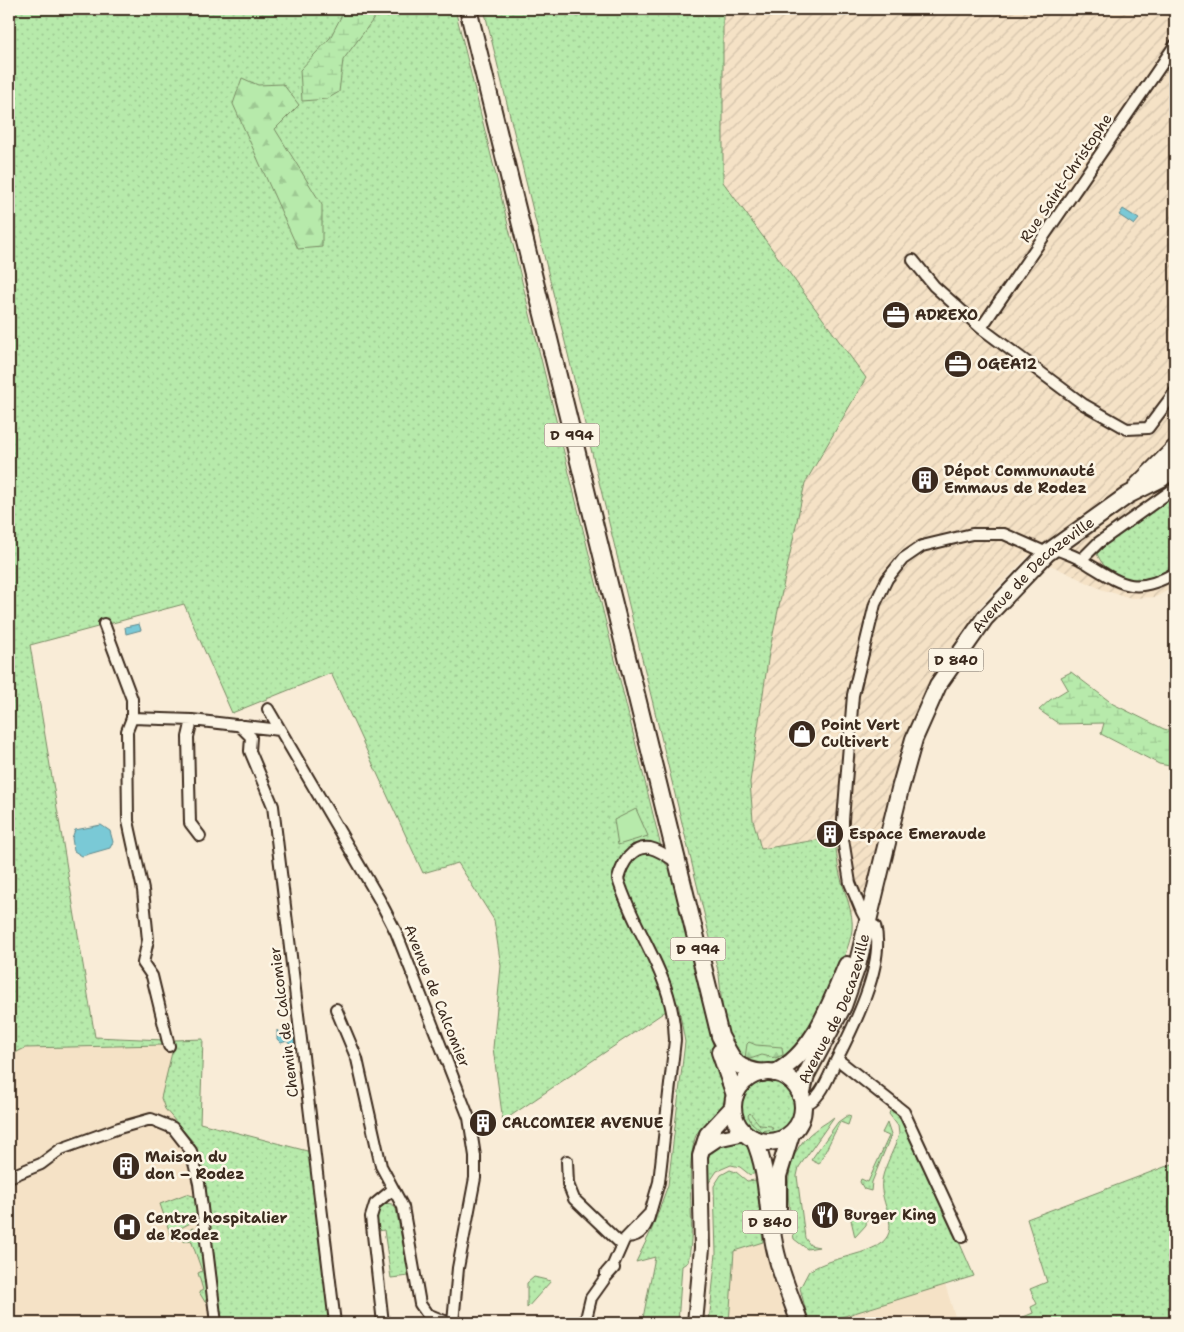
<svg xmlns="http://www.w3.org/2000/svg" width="1184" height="1332" font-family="'Shantell Sans',sans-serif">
  <defs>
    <pattern id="industrial-furrows" width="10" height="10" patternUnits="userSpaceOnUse" patternTransform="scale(1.25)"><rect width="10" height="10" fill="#f5e2c6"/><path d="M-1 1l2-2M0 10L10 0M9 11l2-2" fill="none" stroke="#d3c2aa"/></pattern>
    <pattern id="grass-dots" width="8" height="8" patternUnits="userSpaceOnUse" patternTransform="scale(1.25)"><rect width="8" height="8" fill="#b7eaab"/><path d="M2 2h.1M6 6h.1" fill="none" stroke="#9ec993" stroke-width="1.8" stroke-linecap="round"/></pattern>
    <pattern id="forest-firs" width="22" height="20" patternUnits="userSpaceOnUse" patternTransform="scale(1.25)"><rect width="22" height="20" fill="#b7eaab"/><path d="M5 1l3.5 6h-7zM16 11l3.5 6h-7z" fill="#9ec993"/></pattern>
    <pattern id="wetland-marsh" width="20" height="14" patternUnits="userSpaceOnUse" patternTransform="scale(1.25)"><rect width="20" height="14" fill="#b7eaab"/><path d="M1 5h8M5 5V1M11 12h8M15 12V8" fill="none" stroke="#9ec993"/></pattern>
    <pattern id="garden-furrows" width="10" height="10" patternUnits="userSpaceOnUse" patternTransform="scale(1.25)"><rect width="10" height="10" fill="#b7eaab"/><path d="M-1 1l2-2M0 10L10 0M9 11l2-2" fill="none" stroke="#9ec993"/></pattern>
  </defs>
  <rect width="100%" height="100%" fill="#f9ecd7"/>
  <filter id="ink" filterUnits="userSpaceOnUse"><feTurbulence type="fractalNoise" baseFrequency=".02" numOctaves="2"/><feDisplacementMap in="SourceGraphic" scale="10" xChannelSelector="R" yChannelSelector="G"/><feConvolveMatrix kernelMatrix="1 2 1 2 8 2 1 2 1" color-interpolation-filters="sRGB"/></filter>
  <g filter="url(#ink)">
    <path fill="#f5e2c6" d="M 9,1036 L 164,1040 L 203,1039 L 200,1123 L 232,1132 L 257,1323 L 9,1323 Z
      M 763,1242 L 788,1323 L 729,1323 L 734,1251 Z
      M 945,1284 L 957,1323 L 820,1323 Z"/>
    <path fill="url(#industrial-furrows)" d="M 723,9 L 1175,9 L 1175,586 L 1156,597 L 1131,598 L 1103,590 L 1029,555 L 981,605 L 933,679 L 903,745 L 869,887 L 851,915 L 839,872 L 834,837 L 761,849 L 753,820 L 750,782 L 769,653 L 805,483 L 866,378 L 723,182 Z"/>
    <path fill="url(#grass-dots)" stroke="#798a64" d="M 9,9 L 455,9 L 665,863 L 670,869 L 715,1053 L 728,1096 C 721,1116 699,1124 695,1138 C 684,1179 697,1222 688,1262 L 682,1266 L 678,1323 L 642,1323 L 655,1257 L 636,1262 L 652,1229 L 668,1185 L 685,1042 L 678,1003 L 503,1121 L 493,1048 L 501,966 L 494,920 L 458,863 L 423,873 L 331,673 L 232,713 L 184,604 L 30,645 L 95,1037 L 164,1040 L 163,1045 L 25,1048 L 9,1056 Z
      M 484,9 L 723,9 L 723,182 L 866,378 L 805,483 L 769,653 L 750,782 L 753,820 L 761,849 L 835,837 C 836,849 837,862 840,875 C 844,892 854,912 852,930 C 849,957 804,1050 780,1063 C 762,1073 746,1061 732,1051 L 722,1005 L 719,975 Z
      M 1175,494 L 1173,547 L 1175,564 C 1152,585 1111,586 1097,554 L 1110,541 Z
      M 203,1039 L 200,1123 L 311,1152 L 332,1323 L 222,1323 L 204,1172 L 194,1143 L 165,1109 L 161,1098 L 175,1040 Z
      M740 1108a29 29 0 1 1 58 0a29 29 0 1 1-58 0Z
      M 893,1103 L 902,1111 L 974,1276 L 822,1323 L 809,1323 L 800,1288 L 809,1271 C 829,1258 856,1257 877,1246 C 905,1230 878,1204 882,1180 C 885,1164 895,1149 899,1134 L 898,1126 L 889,1114 Z
      M 848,1115 L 851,1116 L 848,1125 L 840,1122 L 819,1164 L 811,1160 L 838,1122 Z
      M 834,1117 L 799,1167 L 797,1176 L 805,1238 L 810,1245 L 819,1247 L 807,1249 L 794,1239 C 788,1205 780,1161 809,1135 C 816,1128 826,1124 834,1117 Z
      M 887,1123 L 891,1135 L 872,1182 L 871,1191 L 864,1189 L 860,1182 L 861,1179 L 868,1182 L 889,1136 L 882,1133 Z
      M 736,1139 L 748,1145 L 759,1172 L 750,1175 L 740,1167 L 731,1165 L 717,1171 L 708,1184 C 707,1153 705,1149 736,1139 Z
      M 1175,1163 L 1175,1323 L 1009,1323 L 1033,1313 L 1031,1307 L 1037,1304 L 1030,1289 L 1047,1282 L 1027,1219 Z
      M 730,1170 L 736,1172 L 747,1181 L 756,1180 L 763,1242 L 734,1251 L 729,1323 L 709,1323 L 716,1253 L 714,1186 L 721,1175 Z
      M 186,1194 L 197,1197 L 199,1216 L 196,1220 L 179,1229 L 173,1242 L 160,1204 Z
      M 383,1203 L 392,1204 L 396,1209 L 409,1276 L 391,1278 L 384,1230 L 378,1231 L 377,1211 Z
      M 857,1211 L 867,1215 L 866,1225 L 855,1237 L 851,1220 Z
      M 192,1228 L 199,1229 L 200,1232 L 208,1296 L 205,1302 L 199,1292 L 203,1290 L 198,1273 L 202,1271 L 191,1240 L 183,1242 L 186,1233 Z
      M 534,1277 L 551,1281 L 527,1308 L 527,1283 Z"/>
    <path fill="url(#forest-firs)" stroke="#798a64" d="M 242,78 L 258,85 L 283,84 L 299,105 L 275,129 L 322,205 L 322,247 L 298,249 L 233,104 Z
      M 749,1042 L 756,1045 L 782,1047 L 783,1055 L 775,1058 L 762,1055 L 750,1059 L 745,1058 L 747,1044 Z"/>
    <path fill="url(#wetland-marsh)" stroke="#798a64" d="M 345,9 L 381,9 L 343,60 L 339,92 L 327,99 L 302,101 L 300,70 L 330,38 Z
      M 1071,672 L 1113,704 L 1164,729 L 1175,732 L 1175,767 L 1159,764 L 1101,734 L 1104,723 L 1059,724 L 1039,710 L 1050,700 L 1068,689 L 1061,677 Z"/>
    <path fill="url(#garden-furrows)" stroke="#798a64" d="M 750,1113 L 760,1125 L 771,1126 L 773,1129 L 761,1131 L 751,1122 L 748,1115 Z"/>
    <path fill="#b7eaab" stroke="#798a64" d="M 636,809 L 648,836 L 618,845 L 614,820 Z"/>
    <path fill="#7ac9d6" stroke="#61898c" d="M 1123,209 L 1139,219 L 1134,225 L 1119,215 Z
      M 139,624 L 141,630 L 126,634 L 125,627 Z
      M 101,825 L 110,831 L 113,842 L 110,848 L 82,856 L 74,851 L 72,838 L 75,830 Z
      M 294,1029 L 295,1046 L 291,1046 L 287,1041 L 281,1043 L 277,1039 L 277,1030 L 280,1034 L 284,1030 Z"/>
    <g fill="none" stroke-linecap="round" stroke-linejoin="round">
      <defs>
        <path id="street" d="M 1175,45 L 981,328 L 1083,404 L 1127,429 L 1148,428 L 1175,392
          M 913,260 L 934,286 L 981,328
          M 1054,548 C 1064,553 1074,555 1083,561 C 1120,583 1133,597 1175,573
          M 1081,560 L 1098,543 L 1175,488
          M 104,624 L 132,699 L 132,718 L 127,731 L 128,821 L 143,890 L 148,940 L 143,963 L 152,976 L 169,1046
          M 268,709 L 379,899 L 396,932 L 469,1118 L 475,1156 L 475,1178 L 458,1268 L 453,1323
          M 132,718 L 192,720 L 280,730
          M 192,720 L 188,737 L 190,823 L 200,836
          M 239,725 L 251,737 L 250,751 L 273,806 L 335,1323
          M 336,1009 L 357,1059 L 381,1166 L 403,1207 L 420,1304 L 427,1314 L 449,1323
          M 837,1059 L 904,1112 L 962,1237
          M 803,1105 C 821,1101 828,1077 836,1061 C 853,1028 886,963 875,926 L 868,923 L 862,912 L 850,883 L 843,839 L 843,820 L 853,695 L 875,604 L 887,579 L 903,559 L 922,546 L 972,534 L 1004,534 L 1047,553
          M 567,1161 L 568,1184 L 574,1199 L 621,1244
          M 9,1177 L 41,1164 L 61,1149 L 119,1128 L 151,1119 L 173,1128 L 191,1151 L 199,1183 L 216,1323
          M 650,1213 L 659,1182 L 675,1040 C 674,975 636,937 618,879 C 622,864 632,845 650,848 C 659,850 669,857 676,862
          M 613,1265 L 606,1273 L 606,1277 L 614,1268 L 613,1265 L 624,1240 L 650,1213 C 647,1225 642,1237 627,1237
          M 383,1323 L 371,1217 L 375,1204 L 392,1190
          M 585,1323 L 591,1298 L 606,1277"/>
        <path id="secondary" d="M 702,1149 L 717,1139 L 745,1133
          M 695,1323 L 702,1248 L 700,1156 L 707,1134 L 733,1106"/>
        <g id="primary">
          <path d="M 468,9 L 720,1036 C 733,1060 733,1068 762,1073"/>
          <path d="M 1137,486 L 1175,448"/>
          <path d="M 720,1052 L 735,1095"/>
          <circle cx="768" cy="1107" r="35"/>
          <path d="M 775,1073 C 815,1052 830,1004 847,965"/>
          <path id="s1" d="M 801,1096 L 806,1075 L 843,1006 L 857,966 L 900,789 L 914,739 L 938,685 L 985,618 L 1047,553 L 1128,495 L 1162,478 L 1175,468"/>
          <path d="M 754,1139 C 768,1170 767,1205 773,1238 C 778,1268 790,1295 800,1323"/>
          <path d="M 778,1208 L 778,1176 L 791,1134"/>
        </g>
      </defs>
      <use href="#street" stroke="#3b2a1e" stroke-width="14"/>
      <use href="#secondary" stroke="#3b2a1e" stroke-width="18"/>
      <use href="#primary" stroke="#3b2a1e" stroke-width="20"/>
      <use href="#street" stroke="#fcf5e5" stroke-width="10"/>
      <use href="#secondary" stroke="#fcf5e5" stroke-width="14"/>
      <use href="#primary" stroke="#fcf5e5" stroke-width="16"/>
    </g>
  </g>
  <defs>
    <symbol id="office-disc" viewBox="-11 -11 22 22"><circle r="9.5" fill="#3b2a1e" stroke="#fcf5e5"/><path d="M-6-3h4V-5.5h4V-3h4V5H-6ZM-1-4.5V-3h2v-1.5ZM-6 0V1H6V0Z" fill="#fff"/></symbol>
    <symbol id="building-disc" viewBox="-11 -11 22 22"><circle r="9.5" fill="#3b2a1e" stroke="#fcf5e5"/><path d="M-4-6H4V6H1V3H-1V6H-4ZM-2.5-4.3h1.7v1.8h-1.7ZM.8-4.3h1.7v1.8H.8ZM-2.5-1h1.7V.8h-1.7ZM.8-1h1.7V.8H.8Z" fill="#fff"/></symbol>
    <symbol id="shop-disc" viewBox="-11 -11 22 22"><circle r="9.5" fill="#3b2a1e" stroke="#fcf5e5"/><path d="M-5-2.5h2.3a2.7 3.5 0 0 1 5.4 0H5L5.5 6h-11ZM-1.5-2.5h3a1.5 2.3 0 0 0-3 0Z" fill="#fff"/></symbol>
    <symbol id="restaurant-disc" viewBox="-11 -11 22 22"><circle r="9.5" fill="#3b2a1e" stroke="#fcf5e5"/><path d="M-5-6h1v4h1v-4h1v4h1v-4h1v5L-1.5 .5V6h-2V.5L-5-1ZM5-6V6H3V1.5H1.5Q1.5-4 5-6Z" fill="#fff"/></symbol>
    <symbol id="hospital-disc" viewBox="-11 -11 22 22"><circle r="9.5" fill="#3b2a1e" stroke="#fcf5e5"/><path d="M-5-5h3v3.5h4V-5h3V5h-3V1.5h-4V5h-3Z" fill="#fff"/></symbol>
  </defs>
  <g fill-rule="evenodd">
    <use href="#office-disc" x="880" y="299" width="32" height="32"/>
    <use href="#office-disc" x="942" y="348" width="32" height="32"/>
    <use href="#building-disc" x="909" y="464" width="32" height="32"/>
    <use href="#shop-disc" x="786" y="718" width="32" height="32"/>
    <use href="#building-disc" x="814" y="818" width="32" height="32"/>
    <use href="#building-disc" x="467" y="1107" width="32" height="32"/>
    <use href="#building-disc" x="110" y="1150" width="32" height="32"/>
    <use href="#restaurant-disc" x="809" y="1199" width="32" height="32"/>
    <use href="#hospital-disc" x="111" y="1211" width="32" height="32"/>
  </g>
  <g text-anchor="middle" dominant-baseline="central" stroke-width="5" stroke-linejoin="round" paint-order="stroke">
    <g fill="#fcf5e5" stroke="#75675a" stroke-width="1">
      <rect x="544.5" y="423.5" width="55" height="23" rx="4"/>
      <rect x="928.5" y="648.5" width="55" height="23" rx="4"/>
      <rect x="670.5" y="937.5" width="55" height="23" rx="4"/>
      <rect x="742.5" y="1210.5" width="55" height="23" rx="4"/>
    </g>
    <g font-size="14" font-weight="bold" fill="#3b2a1e">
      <text x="572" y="435">D 994</text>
      <text x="956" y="660">D 840</text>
      <text x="698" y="949">D 994</text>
      <text x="770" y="1222">D 840</text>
    </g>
    <g font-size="15" fill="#3b2a1e" stroke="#fcf5e5">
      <text transform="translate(1066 178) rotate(-56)">Rue Saint-Christophe</text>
      <text stroke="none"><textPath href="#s1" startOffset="582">Avenue de Decazeville</textPath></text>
      <text transform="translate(437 996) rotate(68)">Avenue de Calcomier</text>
      <text stroke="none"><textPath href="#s1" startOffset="94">Avenue de Decazeville</textPath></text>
      <text transform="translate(284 1022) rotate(-97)">Chemin de Calcomier</text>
    </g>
    <g font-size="15" font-weight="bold" fill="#3b2a1e" stroke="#fcf5e5" text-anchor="start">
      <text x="915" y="315">ADREXO</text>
      <text x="977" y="364">OGEA12</text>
      <text x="944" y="471">Dépot Communauté<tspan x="944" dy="17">Emmaus de Rodez</tspan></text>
      <text x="821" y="725">Point Vert<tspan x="821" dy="17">Cultivert</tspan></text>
      <text x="849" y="834">Espace Emeraude</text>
      <text x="502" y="1123">CALCOMIER AVENUE</text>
      <text x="145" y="1157">Maison du<tspan x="145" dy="17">don – Rodez</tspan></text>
      <text x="844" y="1215">Burger King</text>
      <text x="146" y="1218">Centre hospitalier<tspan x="146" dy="17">de Rodez</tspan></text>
    </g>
  </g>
  <rect width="1184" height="1332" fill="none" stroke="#fcf5e5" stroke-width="30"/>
  <rect x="15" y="15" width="1154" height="1302" fill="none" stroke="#3b2a1e" stroke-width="2" filter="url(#ink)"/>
</svg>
